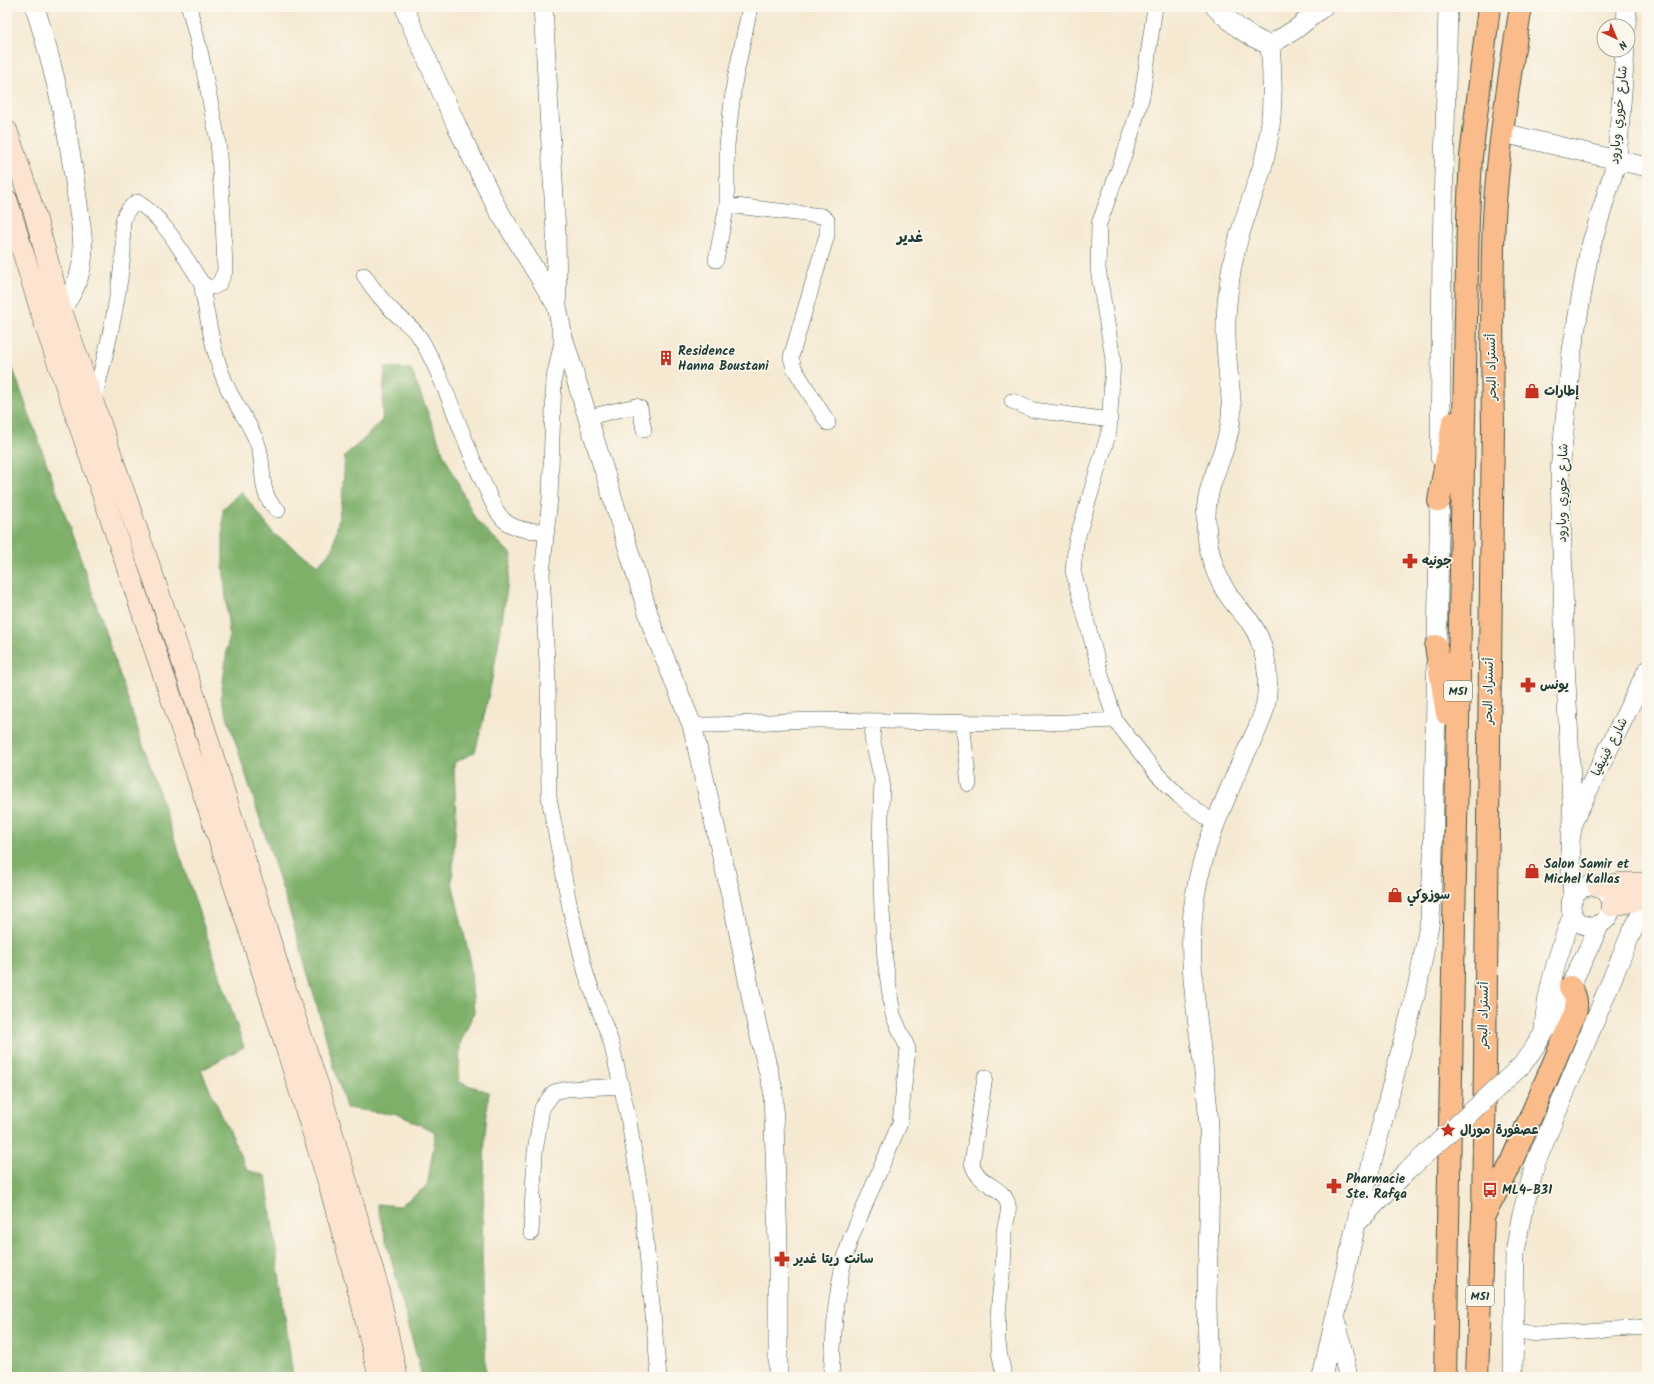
<svg xmlns="http://www.w3.org/2000/svg" width="1654" height="1384" font-family="Kalam,'Playpen Sans Arabic',sans-serif">
  <rect width="100%" height="100%" fill="#fbf7ec"/>
  <filter id="ink" filterUnits="userSpaceOnUse"><feTurbulence type="fractalNoise" baseFrequency=".025" numOctaves="2"/><feDisplacementMap in="SourceGraphic" scale="8" xChannelSelector="R" yChannelSelector="G"/><feConvolveMatrix kernelMatrix="1 2 1 2 8 2 1 2 1" color-interpolation-filters="sRGB"/></filter>
  <filter id="wash" filterUnits="userSpaceOnUse"><feTurbulence type="fractalNoise" baseFrequency=".012" numOctaves="4" result="noise"/><feDisplacementMap in="SourceGraphic" scale="16" xChannelSelector="R" yChannelSelector="G"/><feGaussianBlur stdDeviation="0.9" result="paint"/><feColorMatrix in="noise" values="0 0 0 0 0 0 0 0 0 0 0 0 0 0 0 0 0 1.4 0 .05"/><feComposite in="paint" operator="in"/></filter>
  <g filter="url(#wash)">
    <rect width="100%" height="100%" fill="#f5e9d2"/>
    <path fill="#7eb06b" stroke="#4e7650" d="M 7,352 L 86,574 L 244,1047 L 201,1070 L 247,1170 L 266,1176 L 293,1377 L 7,1377 Z
      M 385,367 L 411,369 L 444,455 L 476,520 L 512,555 C 502,621 493,688 475,752 L 454,763 L 456,820 L 452,882 L 470,959 L 474,1012 L 460,1044 L 459,1082 L 489,1092 L 485,1135 L 482,1250 L 486,1377 L 422,1377 L 377,1204 L 400,1206 L 427,1186 L 436,1132 L 399,1115 L 346,1108 L 292,919 L 221,697 L 229,634 L 223,564 L 223,509 L 241,491 L 274,534 L 318,565 L 333,548 L 342,501 L 345,455 L 363,440 L 382,420 Z"/>
  </g>
  <g filter="url(#ink)">
    <g fill="none" stroke-linecap="round" stroke-linejoin="round">
      <defs>
        <path id="minor" d="M 1155,7 L 1142,96 L 1130,138 L 1099,224 L 1098,269 L 1113,359 L 1109,432 L 1076,542 L 1073,571 L 1103,682 L 1115,720 L 1157,774 L 1179,796 L 1216,825
          M 727,205 L 822,216 L 827,220 L 827,235 L 791,357 L 794,368 L 828,423
          M 716,260 L 727,205 L 727,145 L 734,84 L 750,7
          M 364,275 C 373,289 384,303 397,315 C 406,323 416,330 422,341 C 448,387 462,439 485,486 C 491,499 496,516 509,524 C 521,531 534,531 547,531
          M 201,282 C 208,319 213,357 229,391 C 239,411 253,427 259,448 C 265,469 258,496 278,510
          M 563,337 L 554,378 L 550,498 L 542,574 L 548,679 L 549,798 L 570,908 L 586,974 L 611,1042 L 628,1116 L 642,1201 L 659,1377
          M 1012,401 L 1033,410 L 1110,420
          M 93,403 C 106,354 118,305 123,254 C 125,231 115,217 137,202 C 166,219 183,255 201,282 L 208,287 L 214,287 L 219,284 L 225,271 L 223,216 L 218,141 L 201,55 L 189,7
          M 588,417 L 636,406 L 640,408 L 644,430
          M 962,722 L 969,784
          M 692,725 C 735,726 776,720 819,720 C 917,721 1016,726 1115,720
          M 985,1077 L 972,1163 C 977,1186 1005,1186 1008,1205 C 1010,1213 1005,1224 1004,1232 C 1004,1243 1004,1255 1003,1266 C 999,1308 992,1335 1005,1377
          M 531,1233 L 535,1152 L 542,1108 L 554,1092 L 567,1089 L 621,1086
          M 1513,1331 L 1538,1334 L 1647,1327
          M 831,1377 L 836,1304 L 842,1269 L 850,1240 L 900,1123 L 908,1049 L 893,1015 L 885,960 L 882,911 L 880,841 L 882,780 L 872,738 L 874,721"/>
        <path id="tertiary" d="M 35,7 C 55,71 70,139 78,205 C 81,227 86,250 80,272 C 76,290 65,304 54,318
          M 405,7 L 408,17 L 459,131 L 497,208 L 557,306
          M 543,7 L 556,232 L 557,306 L 563,337 L 653,629 L 692,725 L 734,909 L 756,1021 L 773,1090 L 778,1244 L 778,1377
          M 1215,7 C 1234,25 1246,36 1270,45 L 1296,29 L 1323,7
          M 1626,26 L 1627,7
          M 1503,133 L 1647,167
          M 1440,457 L 1442,250 L 1448,7
          M 1573,821 L 1647,671
          M1571 906a20 20 0 1 1 40 0a20 20 0 1 1-40 0Z
          M 1573,899 L 1570,841 L 1573,822 L 1565,661 L 1560,471 L 1572,350 L 1589,252 L 1617,160 L 1625,50
          M 1544,1027 C 1547,988 1559,950 1573,914
          M 1521,1066 C 1554,1023 1577,973 1600,924
          M 1357,1223 L 1405,1173
          M 1337,1324 L 1348,1377
          M 1211,1377 C 1207,1354 1208,1331 1207,1308 C 1207,1249 1212,1189 1209,1129 C 1206,1051 1183,974 1195,896 C 1202,851 1222,806 1240,765 C 1249,745 1262,724 1266,702 C 1270,676 1266,644 1250,622 C 1241,611 1232,602 1225,590 C 1212,568 1206,542 1206,517 C 1206,480 1228,453 1231,418 C 1233,401 1229,386 1228,370 C 1225,342 1225,314 1229,287 C 1233,245 1249,208 1262,168 C 1274,127 1274,86 1270,45
          M 1322,1377 L 1356,1224 L 1418,984 L 1430,920 L 1433,857 L 1440,486
          M 1513,1377 L 1515,1253 L 1521,1218 L 1536,1162 L 1630,936 L 1647,902"/>
        <path id="secondary" d="M 7,131 L 34,211 L 61,309 L 196,701 L 282,979 L 319,1088 L 377,1284 L 397,1377
          M 7,200 L 46,328 L 81,430 L 249,929 L 329,1184 L 362,1304 L 379,1377
          M 1598,887 L 1622,883 L 1647,883
          M 1611,906 L 1647,898"/>
        <path id="motorway" d="M 1439,501 L 1453,423
          M 1436,646 L 1447,714
          M 1485,1213 L 1507,1172 L 1575,1013 C 1578,1002 1576,995 1570,987
          M 1445,1377 L 1468,218 L 1471,157 L 1489,7
          M 1477,1377 L 1483,1216 L 1493,427 C 1492,357 1491,287 1494,218 C 1498,147 1509,76 1521,7"/>
      </defs>
      <use href="#minor" stroke="#3f574c" stroke-width="16"/>
      <use href="#tertiary" stroke="#3f574c" stroke-width="20"/>
      <use href="#secondary" stroke="#3f574c" stroke-width="22"/>
      <use href="#motorway" stroke="#3f574c" stroke-width="24"/>
      <use href="#minor" stroke="#fff" stroke-width="15"/>
      <use href="#tertiary" stroke="#fff" stroke-width="19"/>
      <use href="#secondary" stroke="#fde4d1" stroke-width="21"/>
      <use href="#motorway" stroke="#fabc8b" stroke-width="22"/>
      <defs>
        <path id="tertiary-bridge" d="M 1405,1173 L 1521,1066"/>
      </defs>
      <use href="#tertiary-bridge" stroke="#3f574c" stroke-width="20" stroke-linecap="butt"/>
      <use href="#tertiary-bridge" stroke="#fff" stroke-width="19"/>
    </g>
  </g>
  <defs>
    <symbol id="building-bare" viewBox="-9 -9 18 18"><path d="M-4-6H4V6H1V3H-1V6H-4ZM-2.5-4.3h1.7v1.8h-1.7ZM.8-4.3h1.7v1.8H.8ZM-2.5-1h1.7V.8h-1.7ZM.8-1h1.7V.8H.8Z" fill="#c8321e" stroke="#fbf7ec" stroke-width="2.5" paint-order="stroke"/></symbol>
    <symbol id="shop-bare" viewBox="-9 -9 18 18"><path d="M-5-2.5h2.3a2.7 3.5 0 0 1 5.4 0H5L5.5 6h-11ZM-1.5-2.5h3a1.5 2.3 0 0 0-3 0Z" fill="#c8321e" stroke="#fbf7ec" stroke-width="2.5" paint-order="stroke"/></symbol>
    <symbol id="pharmacy-bare" viewBox="-9 -9 18 18"><path d="M-2-6h4v4h4v4h-4v4h-4v-4h-4v-4h4Z" fill="#c8321e" stroke="#fbf7ec" stroke-width="2.5" paint-order="stroke"/></symbol>
    <symbol id="sight-bare" viewBox="-9 -9 18 18"><path d="M0-6L1.8-2.2L6-1.7L2.9 1.2L3.7 5.4L0 3.3L-3.7 5.4L-2.9 1.2L-6-1.7L-1.8-2.2Z" fill="#c8321e" stroke="#fbf7ec" stroke-width="2.5" paint-order="stroke"/></symbol>
    <symbol id="bus-bare" viewBox="-9 -9 18 18"><path d="M-5-6H5V4H4V6H2V4H-2V6H-4V4H-5ZM-3.5-4V0h7V-4ZM-3.5 1.2v1.5H-2V1.2ZM2 1.2v1.5H3.5V1.2Z" fill="#c8321e" stroke="#fbf7ec" stroke-width="2.5" paint-order="stroke"/></symbol>
  </defs>
  <g fill-rule="evenodd">
    <use href="#building-bare" x="655" y="347" width="22" height="22"/>
    <use href="#shop-bare" x="1521" y="380" width="22" height="22"/>
    <use href="#pharmacy-bare" x="1399" y="550" width="22" height="22"/>
    <use href="#pharmacy-bare" x="1517" y="674" width="22" height="22"/>
    <use href="#shop-bare" x="1521" y="860" width="22" height="22"/>
    <use href="#shop-bare" x="1384" y="884" width="22" height="22"/>
    <use href="#sight-bare" x="1437" y="1119" width="22" height="22"/>
    <use href="#pharmacy-bare" x="1323" y="1175" width="22" height="22"/>
    <use href="#bus-bare" x="1479" y="1179" width="22" height="22"/>
    <use href="#pharmacy-bare" x="771" y="1248" width="22" height="22"/>
  </g>
  <g text-anchor="middle" dominant-baseline="central" stroke-width="3.5" stroke-linejoin="round" paint-order="stroke">
    <g fill="#fbf7ec" stroke="#61756b" stroke-width="1">
      <rect x="1444" y="681" width="28" height="20" rx="3"/>
      <rect x="1466" y="1286" width="28" height="20" rx="3"/>
    </g>
    <g font-size="12" font-weight="bold" fill="#1f3d34">
      <text x="1458" y="691">M51</text>
      <text x="1480" y="1296">M51</text>
    </g>
    <g font-size="13" fill="#1f3d34" stroke="#fbf7ec">
      <text transform="translate(1619 115) rotate(-85)">شارع خوري وبارود</text>
      <text transform="translate(1492 367) rotate(-91)">أتستراد البحر</text>
      <text transform="translate(1563 493) rotate(-89)">شارع خوري وبارود</text>
      <text transform="translate(1489 691) rotate(-89)">أتستراد البحر</text>
      <text transform="translate(1610 747) rotate(-63)">شارع فينيقيا</text>
      <text transform="translate(1484 1015) rotate(-89)">أتستراد البحر</text>
    </g>
    <g font-size="13" font-weight="bold" fill="#1f3d34" stroke="#fbf7ec" text-anchor="start">
      <text x="678" y="351">Residence<tspan x="678" dy="15">Hanna Boustani</tspan></text>
      <text x="1544" y="391">إطارات</text>
      <text x="1422" y="561">جونيه</text>
      <text x="1540" y="685">يونس</text>
      <text x="1544" y="864">Salon Samir et<tspan x="1544" dy="15">Michel Kallas</tspan></text>
      <text x="1407" y="895">سوزوكي</text>
      <text x="1460" y="1130">عصفورة مورال</text>
      <text x="1346" y="1179">Pharmacie<tspan x="1346" dy="15">Ste. Rafqa</tspan></text>
      <text x="1502" y="1190">ML4-B31</text>
      <text x="794" y="1259">سانت ريتا غدير</text>
    </g>
    <g font-size="15" font-weight="bold" fill="#1f3d34" stroke="#fbf7ec">
      <text x="910" y="238">غدير</text>
    </g>
  </g>
  <rect width="1654" height="1384" fill="none" stroke="#fbf7ec" stroke-width="24"/>
  <g transform="translate(1616 38) rotate(136)"><circle r="19" fill="#fbf7ec" stroke="#a3ada2"/>
  <path d="M0-3L7 15L0 10L-7 15Z" fill="#c8321e"/>
  <text y="-6" font-size="11" font-weight="bold" text-anchor="middle" fill="#1f3d34">N</text>
  </g>
</svg>
